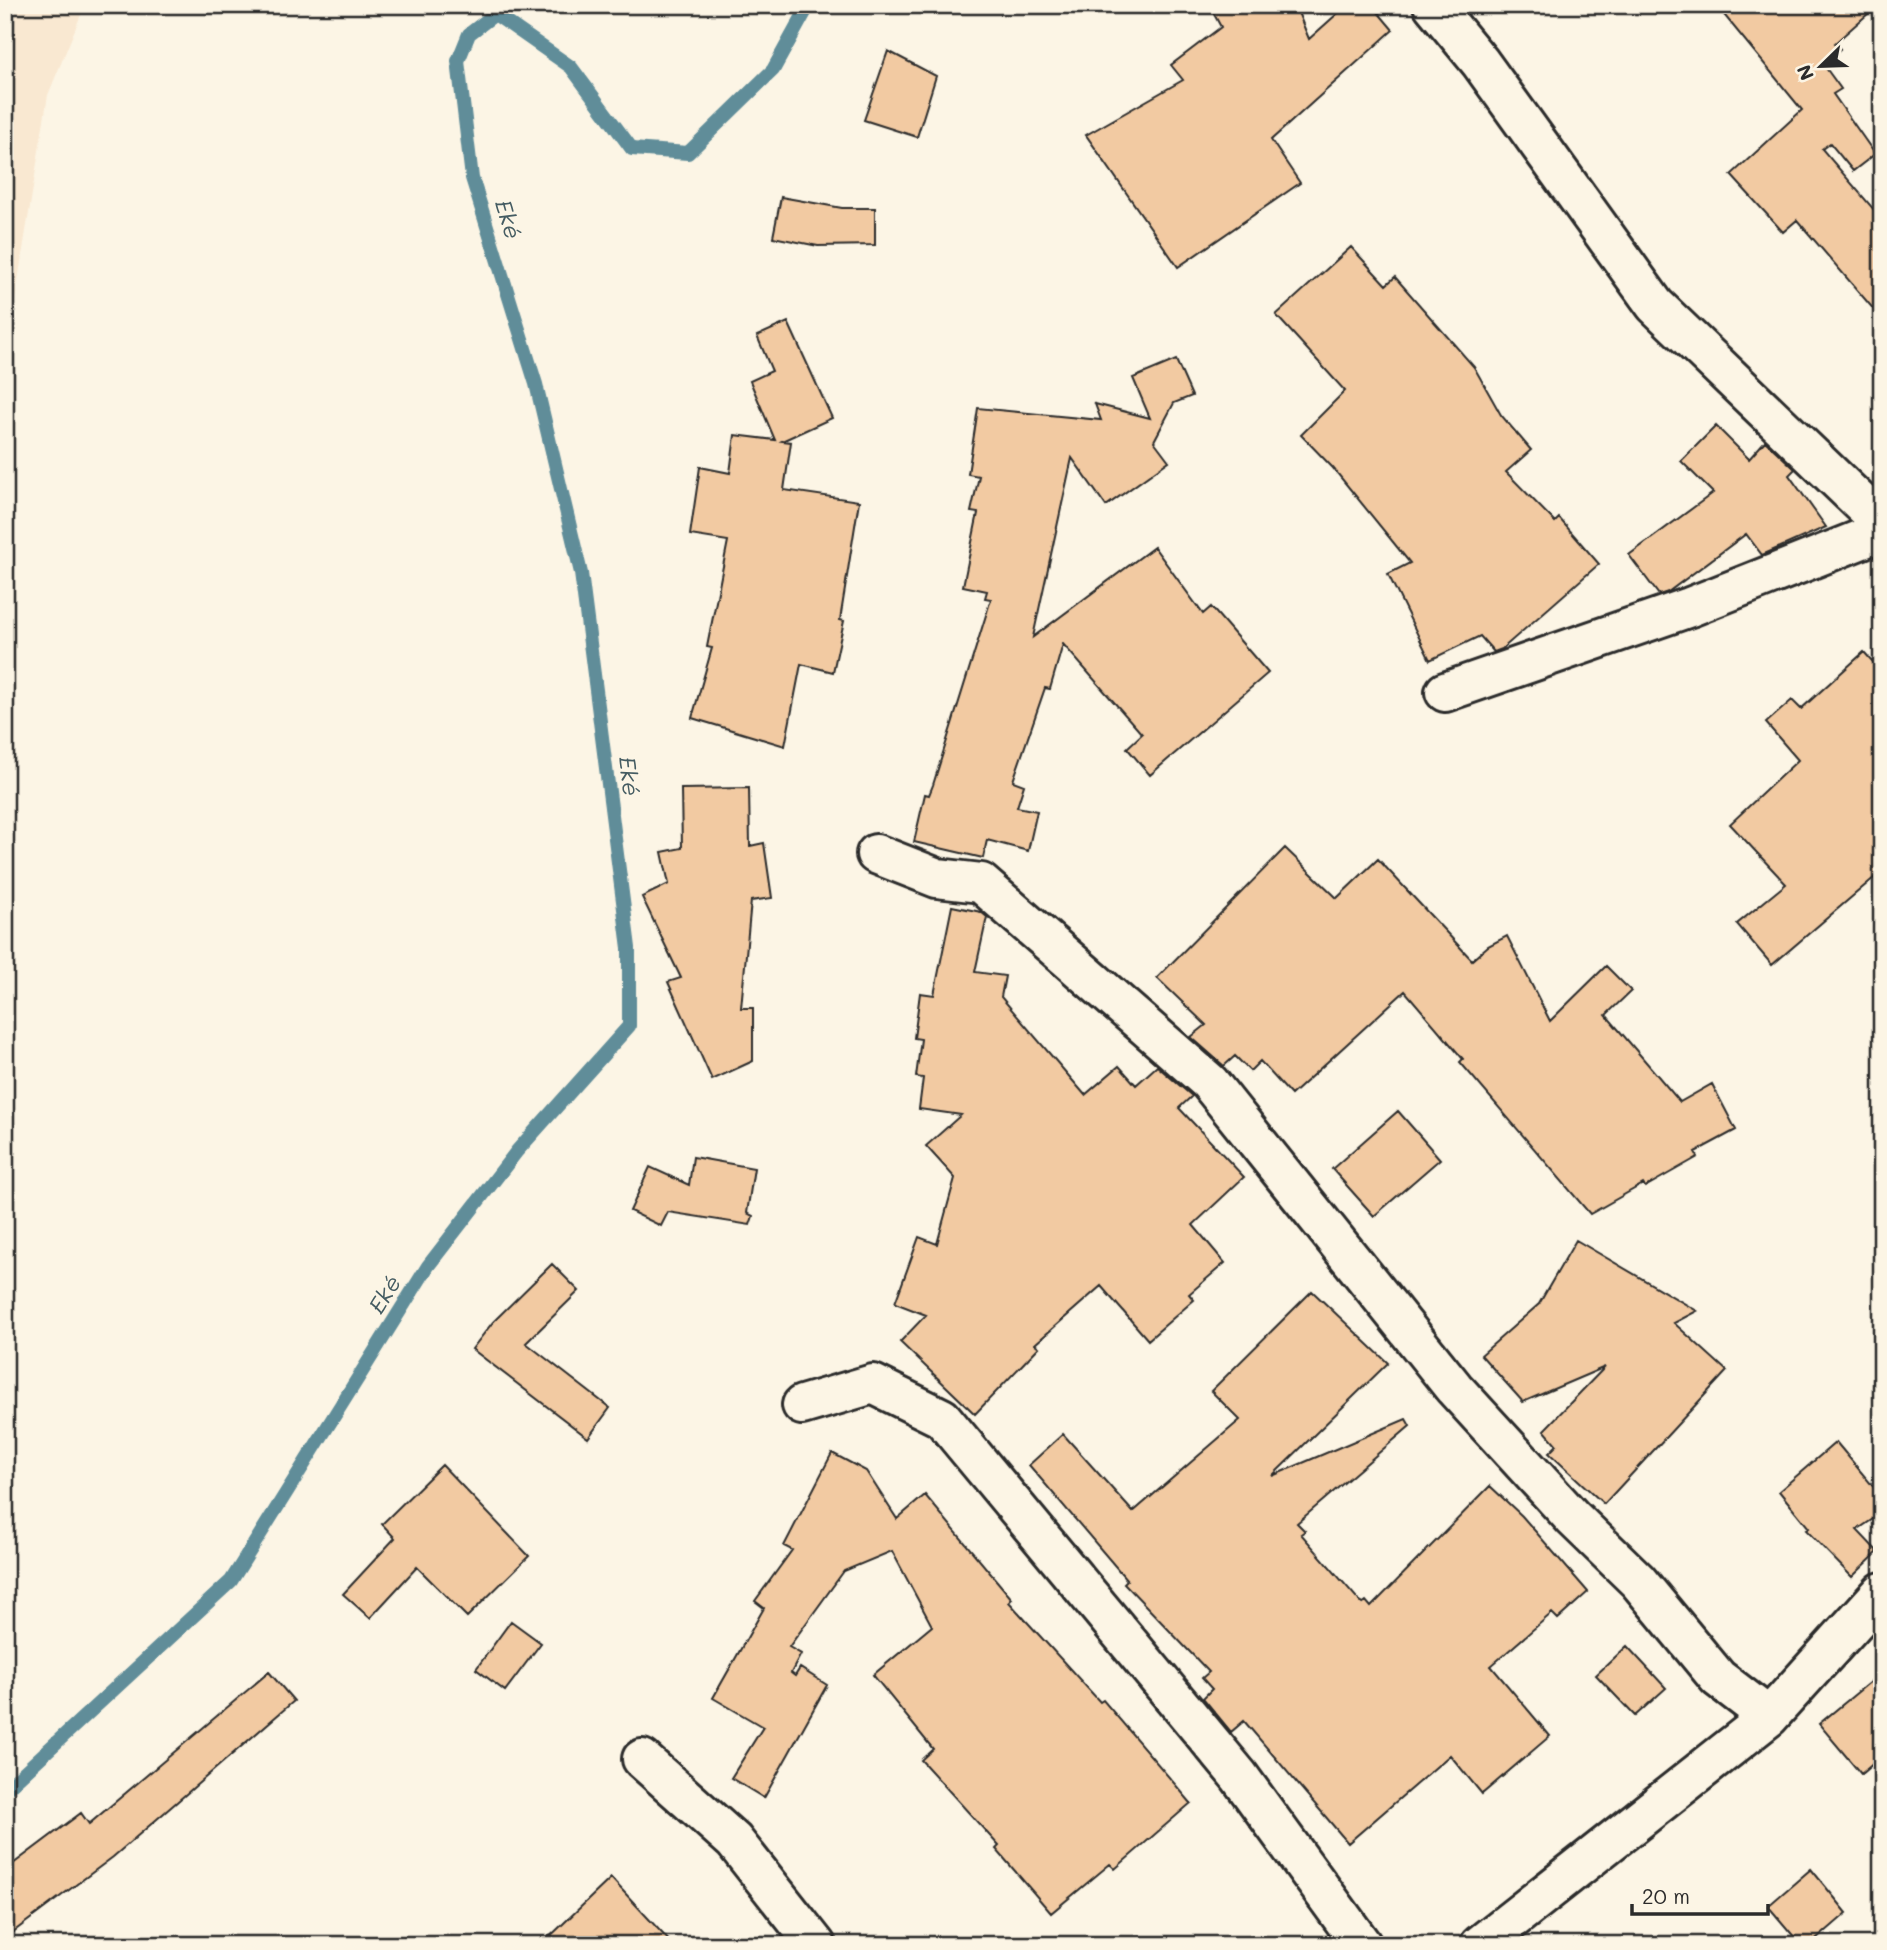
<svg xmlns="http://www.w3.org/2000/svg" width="1887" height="1950" font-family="Mali,sans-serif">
  <rect width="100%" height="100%" fill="#fcf5e5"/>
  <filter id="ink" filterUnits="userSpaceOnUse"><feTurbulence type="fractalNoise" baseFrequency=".0143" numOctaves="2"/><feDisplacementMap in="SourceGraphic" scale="14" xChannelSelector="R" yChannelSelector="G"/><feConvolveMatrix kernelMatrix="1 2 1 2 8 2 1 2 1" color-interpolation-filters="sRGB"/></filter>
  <g filter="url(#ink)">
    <path fill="#f9e8d1" d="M 5,5 L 85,5 L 48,95 L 5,361 Z"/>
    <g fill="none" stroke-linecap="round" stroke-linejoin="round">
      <path stroke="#608d99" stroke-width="14" d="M 5,1790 L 231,1581 L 428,1266 L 517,1151 L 629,1026 L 629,948 L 581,573 L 536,384 L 472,178 L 458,61 L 469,34 L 495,14 L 571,67 L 632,149 L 688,153 L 773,70 L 809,5"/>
    </g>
    <path fill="#f2caa2" stroke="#2b2b2b" stroke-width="2" d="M 1209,5 L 1295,5 L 1309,39 L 1347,5 L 1372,5 L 1393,30 L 1271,140 L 1300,183 L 1178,267 L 1086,135 L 1183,80 L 1171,65 L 1221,27 Z
      M 1716,5 L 1878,5 L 1835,43 L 1840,49 L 1823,64 L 1841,89 L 1833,94 L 1875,154 L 1853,171 L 1830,143 L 1822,149 L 1882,219 L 1882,319 L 1797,220 L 1783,232 L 1731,175 L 1802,110 Z
      M 888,51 L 936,76 L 917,137 L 864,120 Z
      M 781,197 L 842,208 L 875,208 L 875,245 L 818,246 L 773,237 Z
      M 1351,247 L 1386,285 L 1395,277 L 1474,367 L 1501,415 L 1531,450 L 1506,472 L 1555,522 L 1559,518 L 1599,564 L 1502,649 L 1494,652 L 1480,636 L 1430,660 L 1388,574 L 1410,563 L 1333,468 L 1301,435 L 1345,391 L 1276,315 Z
      M 788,322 L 832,418 L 782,441 L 791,442 L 784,490 L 859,501 L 840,620 L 844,621 L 833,672 L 801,664 L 785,746 L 692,718 L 712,648 L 707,647 L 728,541 L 690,535 L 700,467 L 730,473 L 735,435 L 775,440 L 750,381 L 772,371 L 757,336 Z
      M 1176,360 L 1192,396 L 1174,403 L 1154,441 L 1169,461 L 1106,506 L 1072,458 L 1033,637 L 1154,547 L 1203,614 L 1211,607 L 1268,673 L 1150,775 L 1127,748 L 1142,734 L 1063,644 L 1050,689 L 1045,688 L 1013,781 L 1024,785 L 1017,807 L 1037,811 L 1028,851 L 987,840 L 983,858 L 914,842 L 925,794 L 929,795 L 933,785 L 991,599 L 985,598 L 987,591 L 963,586 L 978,513 L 971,512 L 979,476 L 968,474 L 978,408 L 1101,420 L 1095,404 L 1150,418 L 1133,378 Z
      M 1716,426 L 1749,459 L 1765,441 L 1795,469 L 1789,475 L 1826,527 L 1762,555 L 1746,534 L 1668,592 L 1659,595 L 1629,555 L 1713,493 L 1681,461 Z
      M 1864,652 L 1882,672 L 1882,871 L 1772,965 L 1737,924 L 1786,884 L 1730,824 L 1798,760 L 1766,723 L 1792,700 L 1801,709 Z
      M 749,788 L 750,846 L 764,843 L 772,898 L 751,901 L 741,1008 L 753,1008 L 753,1061 L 712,1080 L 668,982 L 681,978 L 642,897 L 669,884 L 662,852 L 682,848 L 681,789 Z
      M 1285,848 L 1337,898 L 1378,859 L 1472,960 L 1488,946 L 1507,936 L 1550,1021 L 1606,966 L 1631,991 L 1606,1015 L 1680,1102 L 1712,1084 L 1736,1130 L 1695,1152 L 1698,1157 L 1645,1187 L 1643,1184 L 1590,1214 L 1460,1062 L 1463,1059 L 1405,991 L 1291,1095 L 1260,1061 L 1250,1071 L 1235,1056 L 1224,1066 L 1191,1037 L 1206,1025 L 1157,978 Z
      M 952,906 L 981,912 L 987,917 L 975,972 L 1005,976 L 1001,997 L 1085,1095 L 1119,1066 L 1136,1085 L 1157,1066 L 1192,1096 L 1179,1108 L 1244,1177 L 1193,1225 L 1225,1263 L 1189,1294 L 1194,1300 L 1148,1340 L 1101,1286 L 1035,1344 L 1039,1347 L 975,1414 L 900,1342 L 926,1315 L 895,1303 L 919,1237 L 937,1244 L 955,1178 L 926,1146 L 961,1115 L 919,1109 L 923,1078 L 916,1077 L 921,1039 L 914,1038 L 920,993 L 934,995 Z
      M 1398,1111 L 1440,1159 L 1374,1216 L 1332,1169 Z
      M 693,1157 L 754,1168 L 747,1213 L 753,1216 L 750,1225 L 668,1212 L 661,1226 L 630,1211 L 650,1167 L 689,1185 Z
      M 1576,1240 L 1697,1311 L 1674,1323 L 1727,1371 L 1604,1504 L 1549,1453 L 1557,1445 L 1544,1430 L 1605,1367 L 1523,1402 L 1481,1355 L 1539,1304 Z
      M 552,1264 L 579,1291 L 526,1343 L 610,1408 L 588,1438 L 472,1349 L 493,1322 Z
      M 1312,1291 L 1388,1363 L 1272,1476 L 1406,1419 L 1410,1426 L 1297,1523 L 1305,1531 L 1301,1534 L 1362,1604 L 1366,1601 L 1371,1607 L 1490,1486 L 1522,1516 L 1588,1592 L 1558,1619 L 1552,1613 L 1491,1666 L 1550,1736 L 1482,1794 L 1450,1755 L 1348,1843 L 1244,1721 L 1231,1732 L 1203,1698 L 1212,1689 L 1202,1678 L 1209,1672 L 1124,1583 L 1127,1580 L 1029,1465 L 1063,1434 L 1133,1512 L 1240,1420 L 1211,1391 Z
      M 1836,1442 L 1882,1497 L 1882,1513 L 1857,1530 L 1878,1552 L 1852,1577 L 1806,1530 L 1809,1528 L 1779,1491 Z
      M 832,1453 L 866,1471 L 897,1519 L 925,1495 L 1012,1599 L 1009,1602 L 1100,1702 L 1103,1700 L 1191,1803 L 1115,1869 L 1110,1864 L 1051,1913 L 996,1849 L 999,1846 L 921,1760 L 933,1749 L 873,1675 L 932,1626 L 892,1551 L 844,1571 L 789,1647 L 801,1654 L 791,1673 L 795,1676 L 800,1668 L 827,1685 L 764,1798 L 731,1778 L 763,1727 L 713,1698 L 764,1608 L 755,1601 L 792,1550 L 784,1546 Z
      M 442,1465 L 529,1556 L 467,1617 L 417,1567 L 370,1618 L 343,1594 L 395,1538 L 382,1524 Z
      M 511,1621 L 541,1643 L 505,1691 L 476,1669 Z
      M 1627,1646 L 1666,1688 L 1635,1716 L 1596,1675 Z
      M 269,1672 L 294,1701 L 113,1857 L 5,1938 L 5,1870 L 81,1813 L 89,1824 Z
      M 1882,1672 L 1882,1756 L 1861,1774 L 1819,1724 Z
      M 1811,1869 L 1847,1913 L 1810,1945 L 1801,1945 L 1768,1906 Z
      M 611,1878 L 673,1945 L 541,1945 Z"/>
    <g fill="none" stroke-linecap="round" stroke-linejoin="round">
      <defs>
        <path id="street" d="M 1433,5 L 1480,62 L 1655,305 L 1882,523
          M 1445,692 L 1690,607 L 1882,531
          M 876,854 L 937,878 L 981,883 L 1209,1082 L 1454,1388 L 1573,1518 L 1638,1581 L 1718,1678 L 1769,1717
          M 802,1405 L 873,1384 L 942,1418 L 1239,1776 L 1362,1945
          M 642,1759 L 734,1841 L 816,1945
          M 1480,1945 L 1769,1717 L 1882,1592"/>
      </defs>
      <use href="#street" stroke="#2b2b2b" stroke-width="44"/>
      <use href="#street" stroke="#fcf5e5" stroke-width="38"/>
    </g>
  </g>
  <g text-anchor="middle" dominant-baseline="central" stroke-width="5" stroke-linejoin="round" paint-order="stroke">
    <g font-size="23" font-style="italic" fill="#455c62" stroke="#fcf5e5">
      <text transform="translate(509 219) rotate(73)">Eké</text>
      <text transform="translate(630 776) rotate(83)">Eké</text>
      <text transform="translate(384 1294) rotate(-58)">Eké</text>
    </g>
  </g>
  <rect width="1887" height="1950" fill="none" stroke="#fcf5e5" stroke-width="28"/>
  <rect x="14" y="14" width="1859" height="1922" fill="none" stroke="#2b2b2b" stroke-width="2.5" filter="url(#ink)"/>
  <g transform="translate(1821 66) rotate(247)" stroke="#fcf5e5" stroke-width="5" paint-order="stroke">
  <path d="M0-5L12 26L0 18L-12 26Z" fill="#2b2b2b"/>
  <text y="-10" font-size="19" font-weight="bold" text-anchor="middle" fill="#2b2b2b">N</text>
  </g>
  <path d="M1632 1904v10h136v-10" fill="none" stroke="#2b2b2b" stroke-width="3.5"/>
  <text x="1642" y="1904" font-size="21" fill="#2b2b2b" stroke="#fcf5e5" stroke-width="5" paint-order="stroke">20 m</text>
</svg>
